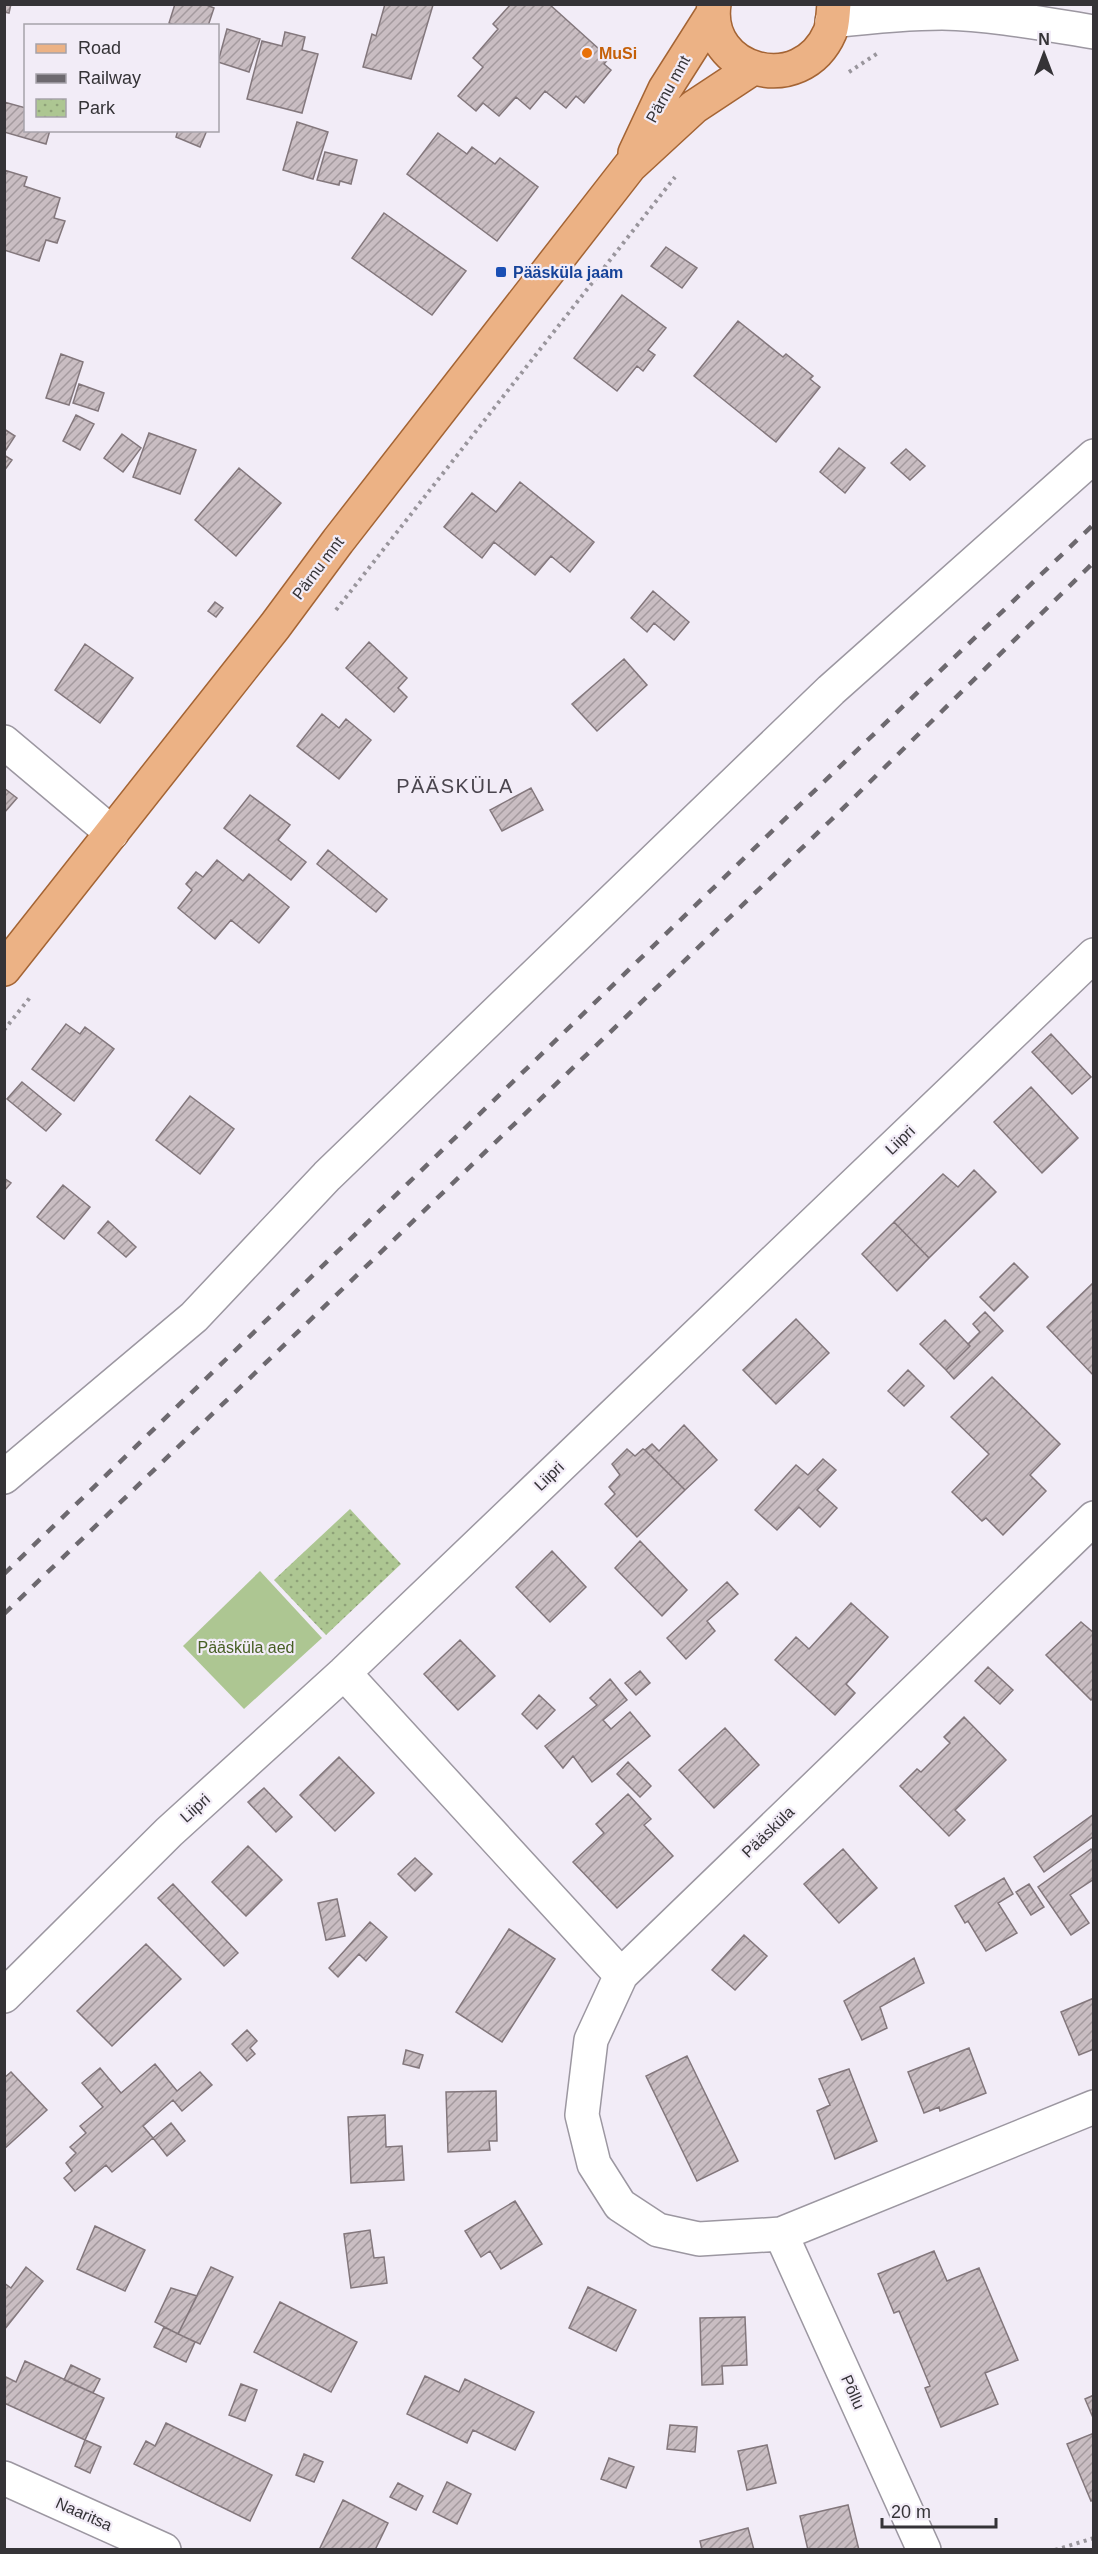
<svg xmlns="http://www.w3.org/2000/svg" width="1098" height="2554" font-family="Arial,sans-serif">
  <defs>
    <pattern id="park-dots" width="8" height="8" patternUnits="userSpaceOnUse" patternTransform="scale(1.5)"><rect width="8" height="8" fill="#adc692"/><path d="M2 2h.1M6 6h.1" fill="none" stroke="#8ea178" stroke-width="1.8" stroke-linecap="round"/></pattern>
    <pattern id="building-hatch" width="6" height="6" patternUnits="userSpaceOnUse" patternTransform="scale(1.5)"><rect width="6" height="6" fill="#c9bdc2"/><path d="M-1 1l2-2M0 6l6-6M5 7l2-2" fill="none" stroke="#a49a9e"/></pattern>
  </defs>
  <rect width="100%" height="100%" fill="#f2ecf7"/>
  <path fill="#adc692" d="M 260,1571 L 322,1638 L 244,1709 L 183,1646 Z"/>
  <path fill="url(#park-dots)" d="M 350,1509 L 401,1564 L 326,1635 L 274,1580 Z"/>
  <path fill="url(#building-hatch)" stroke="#83777c" stroke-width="1.5" d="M 4,4 L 11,4 L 9,13 L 4,12 Z
    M 175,4 L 204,4 L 214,8 L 208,26 L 178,26 L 169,23 Z
    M 385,4 L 433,5 L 411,79 L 363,67 L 372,34 L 376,36 Z
    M 511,4 L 549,4 L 609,58 L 604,64 L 611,70 L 584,103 L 576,96 L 566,108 L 545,91 L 530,109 L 516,97 L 499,116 L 483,103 L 476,111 L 458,96 L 483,67 L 473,58 L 498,29 L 493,24 Z
    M 227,29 L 260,39 L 249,72 L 218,62 Z
    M 285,32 L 305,37 L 302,50 L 318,54 L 302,113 L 247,99 L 262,41 L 282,46 Z
    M 4,102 L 26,108 L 26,130 L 50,130 L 46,144 L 4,132 Z
    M 297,122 L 328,132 L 313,179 L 283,170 Z
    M 178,130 L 207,130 L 200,147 L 176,137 Z
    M 438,133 L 467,154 L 472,147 L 495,164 L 500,158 L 538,187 L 497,241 L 407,174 Z
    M 325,152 L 357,160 L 351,184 L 340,181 L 339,185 L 317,180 Z
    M 4,170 L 27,177 L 24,186 L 60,198 L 54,218 L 65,221 L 57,243 L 46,240 L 39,261 L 4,250 Z
    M 384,213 L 466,271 L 432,315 L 352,258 Z
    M 666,247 L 697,268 L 682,288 L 651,266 Z
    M 622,295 L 666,328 L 648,350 L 655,355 L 643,371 L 637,366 L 617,391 L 574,358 Z
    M 738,321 L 783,357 L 786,354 L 813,376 L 810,379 L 820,387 L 776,442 L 694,376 Z
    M 61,354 L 83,362 L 69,405 L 46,398 Z
    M 79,384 L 104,393 L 98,411 L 73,403 Z
    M 76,415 L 94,424 L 80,450 L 63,441 Z
    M 4,429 L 15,436 L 4,453 Z
    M 149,433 L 196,450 L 180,494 L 133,477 Z
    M 122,434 L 141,448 L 123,472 L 104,458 Z
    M 839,448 L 865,468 L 845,493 L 820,472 Z
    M 906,449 L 925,466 L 910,480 L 891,463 Z
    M 4,455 L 12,460 L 4,471 Z
    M 239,468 L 281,503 L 236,556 L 195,520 Z
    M 520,482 L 594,542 L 570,572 L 551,556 L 535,575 L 494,542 L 482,558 L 444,527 L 472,493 L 496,512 Z
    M 653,591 L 689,622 L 674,640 L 654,623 L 647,632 L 631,618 Z
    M 215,602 L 223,608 L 216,617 L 208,611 Z
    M 369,642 L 407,678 L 398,688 L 407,697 L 394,712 L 346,668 Z
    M 85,644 L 133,678 L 100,723 L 55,690 Z
    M 624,659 L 647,685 L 597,731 L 572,704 Z
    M 322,714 L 339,728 L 346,719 L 371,740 L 339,779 L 297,746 Z
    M 4,788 L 17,798 L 4,813 Z
    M 531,788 L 543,810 L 502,831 L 490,810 Z
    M 250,795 L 290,825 L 278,840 L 306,862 L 291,880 L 224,828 Z
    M 328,850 L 387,899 L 376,912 L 317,864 Z
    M 217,860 L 243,881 L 249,874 L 289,907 L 259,943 L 231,920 L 215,939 L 178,908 L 192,890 L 186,884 L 196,872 L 203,877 Z
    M 66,1024 L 80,1034 L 85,1027 L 114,1049 L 74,1101 L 32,1069 Z
    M 1051,1034 L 1091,1077 L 1072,1094 L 1032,1052 Z
    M 22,1082 L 61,1114 L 46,1131 L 7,1099 Z
    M 1031,1087 L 1078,1138 L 1042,1173 L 994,1122 Z
    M 190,1096 L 234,1129 L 200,1174 L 156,1140 Z
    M 974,1170 L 996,1192 L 929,1258 L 894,1222 L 943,1174 L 958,1187 Z
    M 4,1178 L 11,1183 L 4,1191 Z
    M 63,1185 L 90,1207 L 64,1239 L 37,1217 Z
    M 108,1221 L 136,1247 L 126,1257 L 98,1233 Z
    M 894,1222 L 929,1258 L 897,1291 L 862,1254 Z
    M 1014,1263 L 1028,1277 L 994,1311 L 980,1297 Z
    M 1094,1282 L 1094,1376 L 1047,1327 Z
    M 985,1312 L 1003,1331 L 954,1379 L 946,1370 L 970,1346 L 968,1344 L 980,1332 L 973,1324 Z
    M 796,1319 L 829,1353 L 776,1404 L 743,1370 Z
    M 945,1320 L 970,1346 L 946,1370 L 920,1344 Z
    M 908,1370 L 924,1386 L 904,1406 L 888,1391 Z
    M 992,1377 L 1060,1444 L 1030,1475 L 1046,1491 L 1003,1535 L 986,1518 L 982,1521 L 952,1492 L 989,1454 L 951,1417 Z
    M 684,1425 L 717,1460 L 685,1490 L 645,1450 L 652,1444 L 659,1451 Z
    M 627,1449 L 635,1456 L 643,1449 L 645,1450 L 685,1490 L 637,1537 L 605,1504 L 615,1494 L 609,1487 L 620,1475 L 612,1464 Z
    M 823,1459 L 836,1470 L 817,1490 L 837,1508 L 820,1527 L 799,1507 L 777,1530 L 755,1510 L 796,1465 L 808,1475 Z
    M 640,1541 L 687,1590 L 662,1616 L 615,1568 Z
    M 552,1551 L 586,1587 L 550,1622 L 516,1587 Z
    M 727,1582 L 738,1594 L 707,1621 L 715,1631 L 686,1659 L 667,1638 Z
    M 851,1603 L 888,1637 L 846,1684 L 855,1693 L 835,1715 L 775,1660 L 796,1637 L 809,1649 Z
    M 1081,1622 L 1094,1633 L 1094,1698 L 1091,1700 L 1046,1655 Z
    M 460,1640 L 495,1676 L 458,1710 L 424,1674 Z
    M 988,1667 L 1013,1690 L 1000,1704 L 975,1681 Z
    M 640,1671 L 650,1683 L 636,1695 L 625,1683 Z
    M 610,1679 L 627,1700 L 603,1720 L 611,1729 L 630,1712 L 650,1736 L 592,1782 L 573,1756 L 563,1768 L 545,1746 L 597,1705 L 590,1698 Z
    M 539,1695 L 555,1710 L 537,1729 L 522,1714 Z
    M 964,1717 L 1006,1760 L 955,1810 L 965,1820 L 949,1836 L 900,1786 L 917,1769 L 921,1772 L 950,1743 L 944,1737 Z
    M 725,1728 L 759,1765 L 714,1808 L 679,1770 Z
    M 339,1757 L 374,1793 L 335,1831 L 300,1795 Z
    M 628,1762 L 651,1786 L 640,1797 L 617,1774 Z
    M 264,1788 L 292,1817 L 276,1832 L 248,1802 Z
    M 628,1794 L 651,1819 L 644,1825 L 673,1856 L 617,1908 L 573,1862 L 604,1833 L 596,1824 Z
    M 1094,1814 L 1094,1836 L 1044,1872 L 1034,1857 Z
    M 248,1846 L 282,1880 L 246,1916 L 212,1882 Z
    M 843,1849 L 877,1888 L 839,1923 L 804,1884 Z
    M 1091,1849 L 1094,1853 L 1094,1879 L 1070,1895 L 1089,1923 L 1071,1935 L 1038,1887 Z
    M 415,1858 L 432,1874 L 415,1891 L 398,1874 Z
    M 1004,1878 L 1013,1894 L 998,1903 L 1017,1933 L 986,1951 L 968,1921 L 965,1923 L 955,1906 Z
    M 173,1884 L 238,1953 L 224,1966 L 158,1898 Z
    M 1029,1884 L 1044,1907 L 1031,1915 L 1016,1892 Z
    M 337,1899 L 345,1936 L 326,1940 L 318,1903 Z
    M 370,1922 L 387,1937 L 366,1961 L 359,1954 L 338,1977 L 329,1968 Z
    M 509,1929 L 555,1959 L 502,2042 L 456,2012 Z
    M 744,1935 L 767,1956 L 735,1990 L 712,1970 Z
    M 146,1944 L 181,1979 L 112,2046 L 77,2011 Z
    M 914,1958 L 924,1983 L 880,2007 L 887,2028 L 862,2040 L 844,2001 Z
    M 1094,1998 L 1094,2049 L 1079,2055 L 1061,2012 Z
    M 247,2030 L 257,2041 L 250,2048 L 255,2054 L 247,2061 L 232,2044 Z
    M 969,2048 L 986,2093 L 940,2111 L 939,2107 L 924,2113 L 908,2072 Z
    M 406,2050 L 423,2055 L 419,2068 L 403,2064 Z
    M 687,2056 L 738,2161 L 697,2181 L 646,2076 Z
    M 155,2064 L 177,2091 L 200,2072 L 212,2085 L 182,2111 L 173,2100 L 143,2126 L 153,2138 L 112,2172 L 106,2165 L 75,2191 L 64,2178 L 72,2171 L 66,2163 L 76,2153 L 70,2147 L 86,2133 L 80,2126 L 103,2107 L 82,2083 L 100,2068 L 121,2093 Z
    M 849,2069 L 877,2141 L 835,2159 L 817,2111 L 830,2105 L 819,2079 Z
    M 11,2072 L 47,2110 L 4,2149 L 4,2078 Z
    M 496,2091 L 497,2141 L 489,2141 L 490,2150 L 448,2152 L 446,2092 Z
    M 385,2115 L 386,2147 L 402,2146 L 404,2180 L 351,2183 L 348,2117 Z
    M 171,2123 L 185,2141 L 167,2156 L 153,2138 Z
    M 515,2201 L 542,2244 L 501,2269 L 490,2251 L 481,2257 L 465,2231 Z
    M 95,2226 L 145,2250 L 125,2291 L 77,2269 Z
    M 370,2230 L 374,2258 L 384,2257 L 387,2283 L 351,2288 L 344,2234 Z
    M 934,2251 L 947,2281 L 979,2268 L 1018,2360 L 985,2373 L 998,2404 L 941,2427 L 925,2388 L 930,2386 L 899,2311 L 894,2313 L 878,2274 Z
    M 26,2267 L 43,2281 L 4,2330 L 4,2283 L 11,2288 Z
    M 211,2267 L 233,2277 L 200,2344 L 178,2334 Z
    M 588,2287 L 636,2310 L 616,2351 L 569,2328 Z
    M 171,2288 L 197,2296 L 178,2334 L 155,2322 Z
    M 280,2302 L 357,2342 L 331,2392 L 254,2352 Z
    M 745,2317 L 747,2365 L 722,2366 L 723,2384 L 702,2385 L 700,2318 Z
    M 164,2327 L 195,2342 L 186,2362 L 154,2347 Z
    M 25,2361 L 104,2398 L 85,2440 L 4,2403 L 4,2376 L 16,2382 Z
    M 71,2365 L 100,2379 L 93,2393 L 64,2380 Z
    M 425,2376 L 459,2392 L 465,2379 L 534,2412 L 515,2450 L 473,2430 L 467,2443 L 407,2414 Z
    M 241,2384 L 257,2390 L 245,2421 L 229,2415 Z
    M 1094,2395 L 1094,2420 L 1085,2399 Z
    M 166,2423 L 272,2475 L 250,2521 L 134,2464 L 146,2441 L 155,2446 Z
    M 670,2425 L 697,2427 L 695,2452 L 667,2449 Z
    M 1094,2433 L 1094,2500 L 1091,2501 L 1067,2444 Z
    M 85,2440 L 101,2447 L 90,2473 L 75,2466 Z
    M 767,2445 L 776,2483 L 747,2490 L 738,2451 Z
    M 304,2454 L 323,2462 L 314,2482 L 296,2475 Z
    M 609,2458 L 634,2467 L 626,2488 L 601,2479 Z
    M 447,2482 L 471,2494 L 457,2524 L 433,2512 Z
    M 398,2483 L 423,2496 L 416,2510 L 390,2497 Z
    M 343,2500 L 388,2523 L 375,2550 L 319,2550 Z
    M 848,2505 L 859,2550 L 808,2550 L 800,2516 Z
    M 748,2528 L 754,2550 L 702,2550 L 700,2541 Z"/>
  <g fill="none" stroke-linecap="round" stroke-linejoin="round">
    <defs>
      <path id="minor" d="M 832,21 C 868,17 905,13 942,13 C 993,14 1044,24 1094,32
        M 4,742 L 112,833
        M 4,1477 L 194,1317 L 327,1176 L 831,690 L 1094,456
        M 1094,1518 L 621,1975 L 591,2040 L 582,2115 L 594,2164 L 620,2205 L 658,2230 L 699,2239 L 781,2234 L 1094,2107
        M 344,1673 L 621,1975
        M 4,1996 L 169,1832 L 344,1673 L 1094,955
        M 781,2234 L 924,2550
        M 4,2478 L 164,2550"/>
      <path id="major" d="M 714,4 C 704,72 801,99 830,32 C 833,24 833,13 834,4
        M 635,153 L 665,89 L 712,15
        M 4,969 L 275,626 L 338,541 L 630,166 L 694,107 L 753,68"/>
    </defs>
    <use href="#minor" stroke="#9c97a1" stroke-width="36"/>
    <use href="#major" stroke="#a46434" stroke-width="36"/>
    <path stroke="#99959c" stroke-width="4" stroke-dasharray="3 4.5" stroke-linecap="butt" d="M 849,72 L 878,53
      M 336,610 L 675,177
      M 4,1030 L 32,995
      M 1055,2550 L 1094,2538"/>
    <use href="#minor" stroke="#fff" stroke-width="33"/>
    <use href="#major" stroke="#ecb285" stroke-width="33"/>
    <path stroke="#6d696f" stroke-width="4.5" stroke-dasharray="10 10" stroke-linecap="butt" d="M 4,1574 L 764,839 L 1094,524
      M 4,1614 L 830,821 L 1094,562"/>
  </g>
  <circle fill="#e8710a" stroke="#f2ecf7" stroke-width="2" cx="587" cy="53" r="6"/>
  <rect fill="#1a4fb4" stroke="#f2ecf7" stroke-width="2" x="495" y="266" width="12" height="12" rx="3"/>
  <g text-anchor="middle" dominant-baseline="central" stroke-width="4.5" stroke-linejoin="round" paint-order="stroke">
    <g font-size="16" font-weight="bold" fill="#c56008" stroke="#f2ecf7" text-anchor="start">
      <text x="599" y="53">MuSi</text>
    </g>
    <g font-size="16" fill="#353337" stroke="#f2ecf7">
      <text transform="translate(668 89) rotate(-61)">Pärnu mnt</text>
      <text transform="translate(318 568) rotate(-53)">Pärnu mnt</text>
      <text transform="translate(900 1140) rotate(-44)">Liipri</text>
      <text transform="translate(549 1476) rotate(-44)">Liipri</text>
      <text transform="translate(195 1808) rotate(-42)">Liipri</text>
      <text transform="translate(768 1832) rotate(-44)">Pääsküla</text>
      <text transform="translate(853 2392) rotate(66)">Põllu</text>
      <text transform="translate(84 2514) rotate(24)">Naaritsa</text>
    </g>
    <g font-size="16" font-weight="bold" fill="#164399" stroke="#f2ecf7" text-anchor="start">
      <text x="513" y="272">Pääsküla jaam</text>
    </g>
    <g font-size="16" fill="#465f23" stroke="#f2ecf7">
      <text x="246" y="1647">Pääsküla aed</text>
    </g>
    <g font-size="20" letter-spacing="1.5" fill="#4a454e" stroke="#f2ecf7">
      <text x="455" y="786">PÄÄSKÜLA</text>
    </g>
  </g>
  <rect width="1098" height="2554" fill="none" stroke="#353337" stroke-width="12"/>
  <rect x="24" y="24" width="195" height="108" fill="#f2ecf7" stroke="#a6a2aa" stroke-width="1.5"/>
  <rect x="36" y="44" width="30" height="9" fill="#ecb285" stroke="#a6a2aa" stroke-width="1.5"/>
  <text x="78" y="54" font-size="18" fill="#353337">Road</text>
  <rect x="36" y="74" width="30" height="9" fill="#6d696f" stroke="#a6a2aa" stroke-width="1.5"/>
  <text x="78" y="84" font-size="18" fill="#353337">Railway</text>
  <rect x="36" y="99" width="30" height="18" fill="url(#park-dots)" stroke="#a6a2aa" stroke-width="1.5"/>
  <text x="78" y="114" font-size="18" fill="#353337">Park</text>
  <g transform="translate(1044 54)" stroke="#f2ecf7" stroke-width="4.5" paint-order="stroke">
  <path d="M0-4.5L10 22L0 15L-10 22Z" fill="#353337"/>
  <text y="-9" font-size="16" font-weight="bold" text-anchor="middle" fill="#353337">N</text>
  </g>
  <path d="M882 2518v9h114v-9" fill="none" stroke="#353337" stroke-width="3"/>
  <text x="891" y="2518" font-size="18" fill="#353337" stroke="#f2ecf7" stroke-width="4.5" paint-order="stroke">20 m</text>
</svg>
